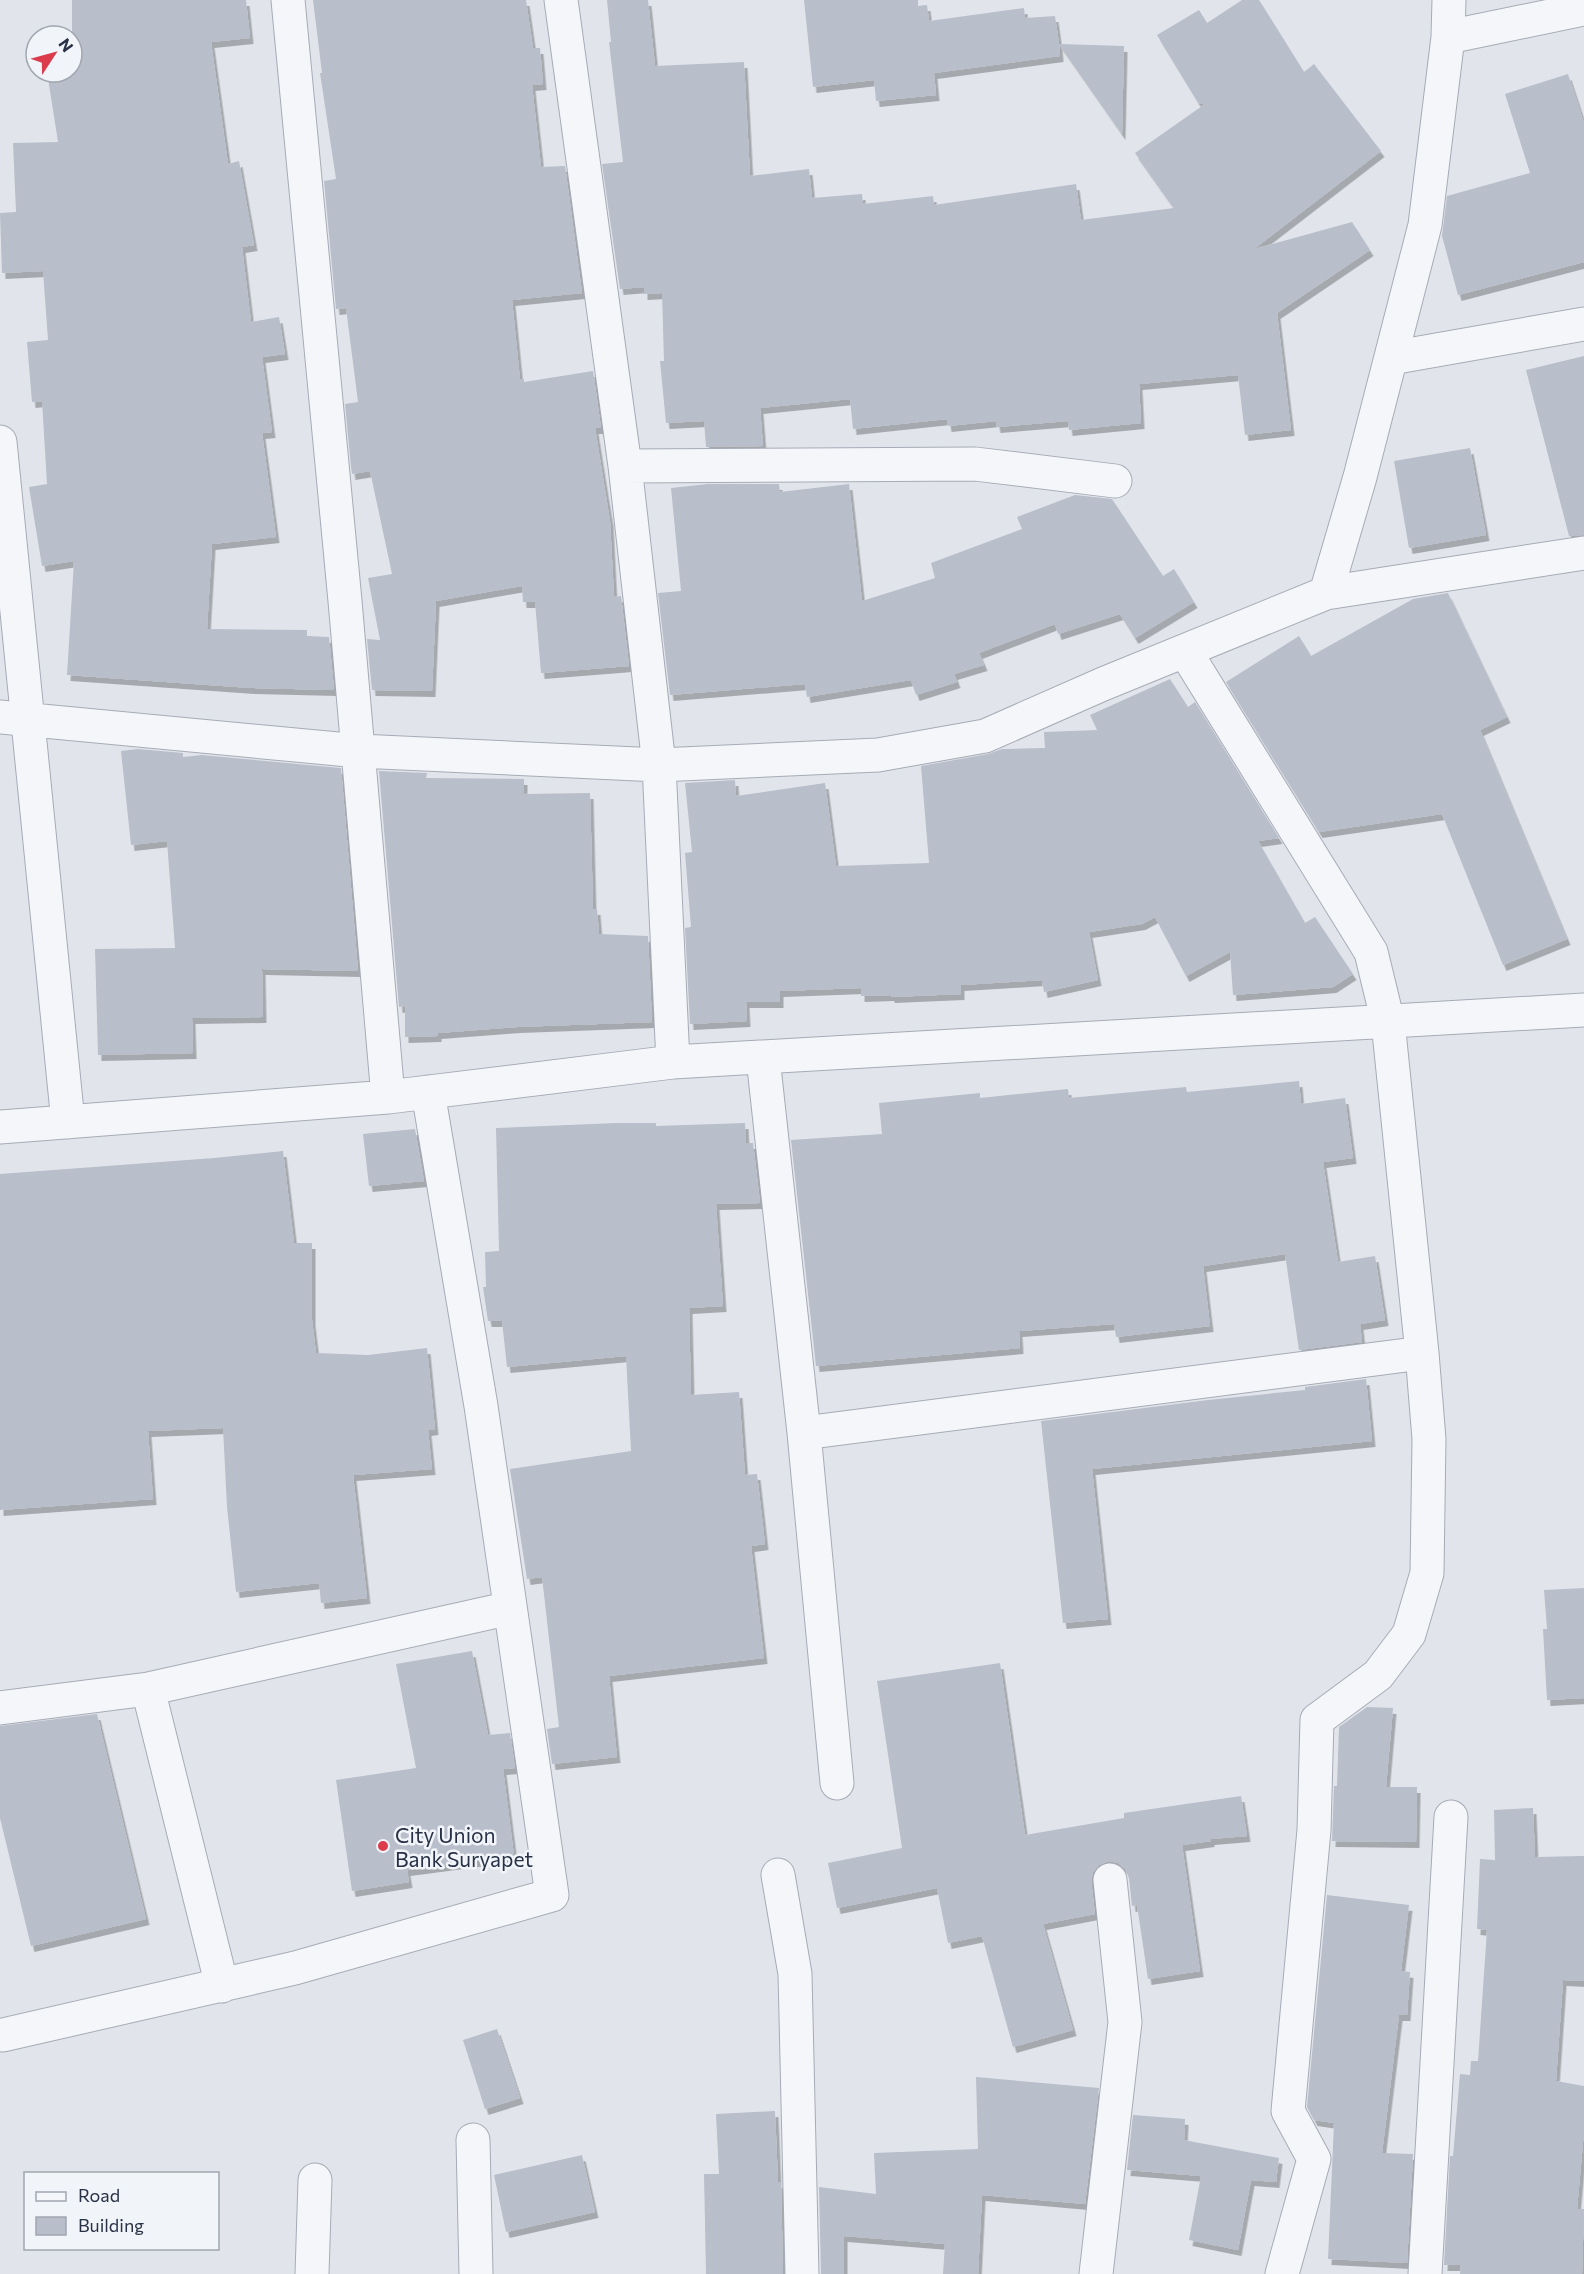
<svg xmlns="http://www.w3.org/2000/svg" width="1584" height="2274" font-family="Commissioner,sans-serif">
  <defs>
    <filter id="shadow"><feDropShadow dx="3.5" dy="6" stdDeviation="0" flood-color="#0004"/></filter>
  </defs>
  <rect width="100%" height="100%" fill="#e1e5eb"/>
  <path fill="#b8beca" filter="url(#shadow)" d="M 72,0 L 246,0 L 250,38 L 211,42 L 228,164 L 239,161 L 254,245 L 242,247 L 251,322 L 279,317 L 285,354 L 262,357 L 272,432 L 262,433 L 276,537 L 212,544 L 207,629 L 307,630 L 307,636 L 329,637 L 334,690 L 251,688 L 67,675 L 74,561 L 42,566 L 29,487 L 47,484 L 42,401 L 32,402 L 27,342 L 48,340 L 43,271 L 2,273 L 0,213 L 16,212 L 13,143 L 58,142 L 47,72 L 72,72 Z
    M 313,0 L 526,0 L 533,48 L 540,48 L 543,84 L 532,85 L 541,167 L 565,166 L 582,293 L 512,300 L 520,380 L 524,379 L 524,382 L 593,371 L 601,428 L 595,428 L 610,521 L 614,597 L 621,596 L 629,666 L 541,673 L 535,602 L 523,602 L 522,586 L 436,601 L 432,691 L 372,690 L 367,639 L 380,640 L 368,578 L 392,574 L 370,471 L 352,474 L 351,467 L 345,404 L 358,402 L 346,308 L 336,309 L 324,181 L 336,179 L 320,73 L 322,73 Z
    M 607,0 L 648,0 L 655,66 L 744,62 L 750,176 L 809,169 L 812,198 L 862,194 L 863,204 L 933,196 L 934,205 L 1076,184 L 1081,220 L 1174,208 L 1135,153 L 1205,104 L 1199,104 L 1157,35 L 1199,10 L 1207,23 L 1242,0 L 1259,0 L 1304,72 L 1314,64 L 1381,151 L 1254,249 L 1352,222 L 1370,250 L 1277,313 L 1291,430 L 1245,435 L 1238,375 L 1139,384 L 1141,423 L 1069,430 L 1068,421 L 997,427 L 996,421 L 948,426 L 947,419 L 853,429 L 850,399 L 760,408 L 763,446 L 706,447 L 704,421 L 666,423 L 660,361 L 664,361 L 662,293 L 644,294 L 644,287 L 620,289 L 602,164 L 623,162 L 609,42 L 611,42 Z
    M 804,0 L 918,0 L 918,6 L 927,5 L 929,21 L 1024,8 L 1025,18 L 1055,16 L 1059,44 L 1124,46 L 1122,134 L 1059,44 L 1060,56 L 934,73 L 936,95 L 876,101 L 874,80 L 813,87 Z
    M 1568,74 L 1584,123 L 1584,262 L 1458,295 L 1442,236 L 1447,196 L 1530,173 L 1505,94 Z
    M 1584,356 L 1584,535 L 1569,536 L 1526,370 Z
    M 1470,448 L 1486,535 L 1409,548 L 1394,461 Z
    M 708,484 L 779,484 L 780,492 L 849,484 L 862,601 L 935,578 L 931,563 L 1022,529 L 1017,517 L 1075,495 L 1112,499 L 1163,576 L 1174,569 L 1194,602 L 1135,638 L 1120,614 L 1058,634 L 1055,624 L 979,653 L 984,665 L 954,674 L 957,682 L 916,695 L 911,680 L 807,697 L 805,684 L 670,695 L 658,593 L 681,591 L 671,488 Z
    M 1448,593 L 1507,717 L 1480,730 L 1567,939 L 1503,965 L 1442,814 L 1319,832 L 1226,682 L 1299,636 L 1311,656 L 1413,599 Z
    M 1170,679 L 1188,707 L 1195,702 L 1279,838 L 1258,841 L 1305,923 L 1315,917 L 1353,974 L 1333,987 L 1233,995 L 1230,952 L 1186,976 L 1155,917 L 1142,924 L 1089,932 L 1098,980 L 1044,992 L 1042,980 L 961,985 L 961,994 L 891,997 L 891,995 L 861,996 L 861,988 L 780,991 L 780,1002 L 746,1002 L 747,1021 L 690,1024 L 685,928 L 691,927 L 685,853 L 692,852 L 685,783 L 735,780 L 736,796 L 825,783 L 836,866 L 929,863 L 921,766 L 988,754 L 1002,749 L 1045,748 L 1044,732 L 1097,730 L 1090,715 Z
    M 138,749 L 183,753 L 183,757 L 202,755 L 341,768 L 358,971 L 262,969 L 263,1017 L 192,1018 L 193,1053 L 98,1055 L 95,949 L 175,948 L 167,841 L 131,845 L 121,751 Z
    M 379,771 L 427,773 L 426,778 L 524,779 L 524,794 L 590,793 L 593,909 L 597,909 L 599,934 L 648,936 L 652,1022 L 517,1027 L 438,1033 L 438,1036 L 405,1037 L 405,1006 L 399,1007 Z
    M 1299,1081 L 1301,1104 L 1345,1098 L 1353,1158 L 1323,1162 L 1338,1262 L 1375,1256 L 1385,1320 L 1360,1324 L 1362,1342 L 1299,1350 L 1285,1254 L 1203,1266 L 1210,1326 L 1116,1337 L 1114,1324 L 1019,1331 L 1020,1348 L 816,1366 L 791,1140 L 882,1134 L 879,1103 L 980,1093 L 980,1098 L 1068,1089 L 1069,1098 L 1186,1087 L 1187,1092 Z
    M 616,1123 L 656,1123 L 656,1126 L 745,1123 L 746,1143 L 753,1143 L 760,1203 L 716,1204 L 723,1306 L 689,1308 L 691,1395 L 739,1392 L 745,1475 L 757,1474 L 765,1544 L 751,1546 L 764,1658 L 609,1676 L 617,1757 L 552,1764 L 547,1729 L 559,1727 L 542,1577 L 527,1579 L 510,1469 L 631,1451 L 626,1356 L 507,1367 L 502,1321 L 488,1321 L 483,1287 L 486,1287 L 485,1252 L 499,1251 L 496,1128 Z
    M 415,1129 L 424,1181 L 369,1186 L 363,1134 Z
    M 283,1151 L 294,1243 L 312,1243 L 312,1320 L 316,1353 L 368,1355 L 427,1348 L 435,1429 L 428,1430 L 432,1469 L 353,1475 L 367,1598 L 321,1603 L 319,1583 L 236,1592 L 227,1507 L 223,1428 L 148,1431 L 153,1499 L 0,1510 L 0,1174 L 214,1158 Z
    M 1366,1379 L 1372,1441 L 1092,1469 L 1108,1619 L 1063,1623 L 1041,1421 L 1208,1400 L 1305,1390 L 1305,1387 Z
    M 1584,1588 L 1584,1698 L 1547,1700 L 1543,1629 L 1547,1629 L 1544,1590 Z
    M 472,1651 L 488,1735 L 510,1733 L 515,1768 L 503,1769 L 514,1856 L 407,1870 L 409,1882 L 352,1891 L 336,1780 L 416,1768 L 396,1664 Z
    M 1000,1663 L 1025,1835 L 1124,1818 L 1124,1813 L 1241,1796 L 1247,1836 L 1211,1839 L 1211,1841 L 1182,1845 L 1200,1971 L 1148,1979 L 1137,1905 L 1132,1906 L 1129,1878 L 1125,1869 L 1118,1863 L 1109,1861 L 1099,1865 L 1093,1872 L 1091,1881 L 1095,1914 L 1043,1924 L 1073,2030 L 1013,2047 L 982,1936 L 948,1943 L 937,1888 L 837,1908 L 828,1863 L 902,1848 L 877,1681 Z
    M 1367,1707 L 1393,1708 L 1386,1787 L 1417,1787 L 1416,1842 L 1332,1841 L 1334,1786 L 1337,1786 L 1339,1727 Z
    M 97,1714 L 146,1919 L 31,1946 L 0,1818 L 0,1726 Z
    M 1533,1808 L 1535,1857 L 1584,1856 L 1584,1981 L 1563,1980 L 1556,2081 L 1584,2086 L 1584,2131 L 1577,2209 L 1584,2209 L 1582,2274 L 1460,2274 L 1461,2265 L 1444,2265 L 1450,2156 L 1453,2156 L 1460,2074 L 1470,2075 L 1471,2061 L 1478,2061 L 1487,1930 L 1477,1929 L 1480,1859 L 1495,1860 L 1494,1810 Z
    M 1327,1895 L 1409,1905 L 1401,1971 L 1410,1972 L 1407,2015 L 1399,2015 L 1382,2153 L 1413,2154 L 1407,2263 L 1328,2259 L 1334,2123 L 1314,2120 L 1307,2107 Z
    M 497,2029 L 520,2098 L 485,2109 L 463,2040 Z
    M 976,2077 L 1099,2088 L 1085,2204 L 982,2195 L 978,2274 L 943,2274 L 945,2244 L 844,2236 L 844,2274 L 821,2274 L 819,2187 L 876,2194 L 874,2153 L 978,2149 Z
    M 775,2111 L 778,2182 L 781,2183 L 783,2274 L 706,2274 L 704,2174 L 719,2174 L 716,2114 Z
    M 1133,2115 L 1185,2119 L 1184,2140 L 1279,2158 L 1276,2182 L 1251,2180 L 1238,2250 L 1189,2240 L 1201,2176 L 1127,2170 Z
    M 582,2155 L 595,2212 L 506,2232 L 494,2175 Z"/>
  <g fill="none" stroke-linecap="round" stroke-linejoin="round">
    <defs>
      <path id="street" d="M 288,0 L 345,601 L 388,1097
        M 561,0 L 625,466 L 659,765 L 673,1062
        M 1448,37 L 1584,9
        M 1391,358 L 1584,324
        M 0,442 L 68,1122
        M 625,466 L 975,464 L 1115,481
        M 1326,593 L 1584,553
        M 1185,651 L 1371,952 L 1388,1022 L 1422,1353 L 1429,1439 L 1427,1573 L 1409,1634 L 1378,1675 L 1317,1720 L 1314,1830 L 1288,2111 L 1314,2159 L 1282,2274
        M 0,717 L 359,751 L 659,765 L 878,755 L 985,736 L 1103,684 L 1326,593 L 1360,477 L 1425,225 L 1448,37 L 1449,0
        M 763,1058 L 804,1433 L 837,1783
        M 0,1127 L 388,1097 L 673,1062 L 1584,1010
        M 804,1433 L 1422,1353
        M 0,1708 L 148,1689
        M 778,1875 L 795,1974 L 802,2274
        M 222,1986 L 148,1689 L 510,1608
        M 3,2035 L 295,1968 L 552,1895 L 481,1406 L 428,1092
        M 473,2140 L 476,2274
        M 312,2274 L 315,2180
        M 1096,2274 L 1125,2022 L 1110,1880
        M 1425,2274 L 1451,1817"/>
    </defs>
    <use href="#street" stroke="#a6abb6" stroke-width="35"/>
    <use href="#street" stroke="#f5f6f9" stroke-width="33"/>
  </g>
  <circle fill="#dc3b4c" stroke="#f1f4f8" stroke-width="2" cx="383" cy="1846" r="6"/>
  <g text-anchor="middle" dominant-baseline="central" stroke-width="5" stroke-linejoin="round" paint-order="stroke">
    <g font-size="21" fill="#283145" stroke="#f1f4f8" text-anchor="start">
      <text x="395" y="1834">City Union<tspan x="395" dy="24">Bank Suryapet</tspan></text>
    </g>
  </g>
  <rect x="24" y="2172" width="195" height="78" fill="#f1f4f8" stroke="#a1a6b0" stroke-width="1.5"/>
  <rect x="36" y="2192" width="30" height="9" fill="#f5f6f9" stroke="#a1a6b0" stroke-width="1.5"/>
  <text x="78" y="2202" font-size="18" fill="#283145">Road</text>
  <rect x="36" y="2217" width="30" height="18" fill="#b8beca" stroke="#a1a6b0" stroke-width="1.5"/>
  <text x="78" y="2232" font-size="18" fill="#283145">Building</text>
  <g transform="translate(54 54) rotate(54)"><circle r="28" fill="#f1f4f8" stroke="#a1a6b0" stroke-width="1.5"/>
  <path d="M0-4.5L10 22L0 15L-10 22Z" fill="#dc3b4c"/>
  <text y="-9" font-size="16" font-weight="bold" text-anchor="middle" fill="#283145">N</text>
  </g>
</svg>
